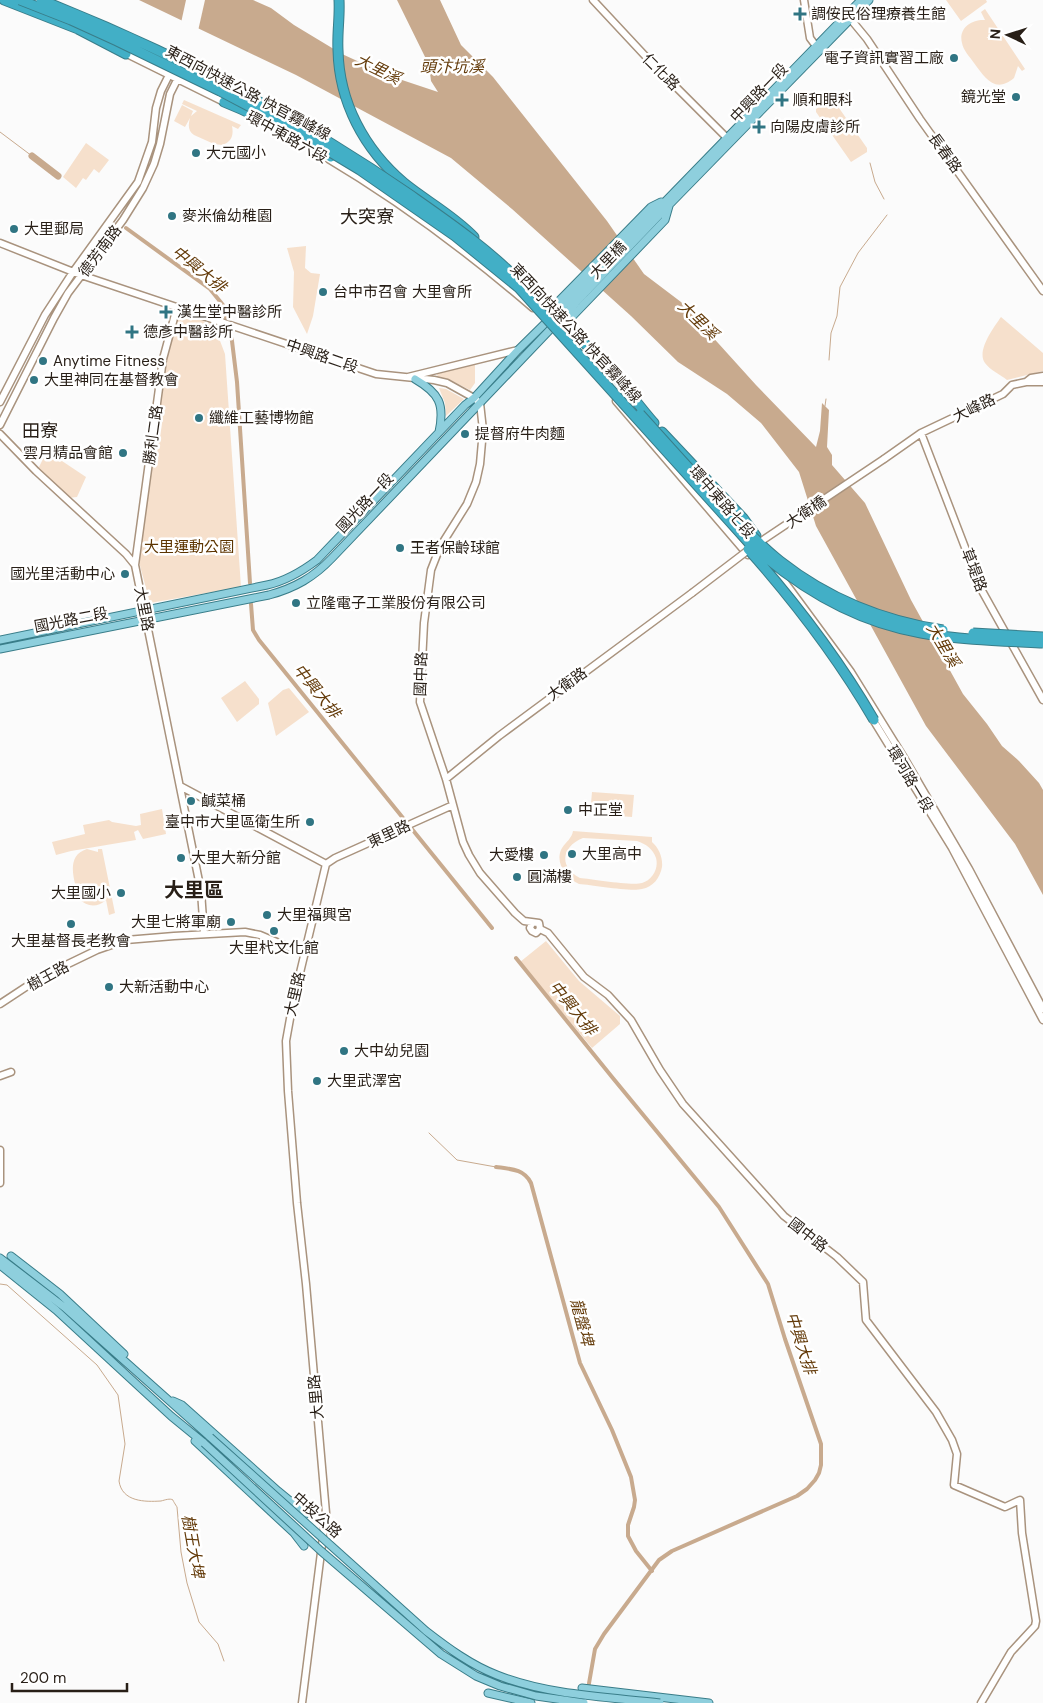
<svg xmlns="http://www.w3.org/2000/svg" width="1043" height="1703" font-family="'DM Sans','Noto Sans TC',sans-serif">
  <rect width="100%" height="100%" fill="#fbfbfb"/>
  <path fill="#f6e0cc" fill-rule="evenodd" d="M 946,0 L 986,0 L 987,2 L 961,21 Z
    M 985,9 L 1025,69 L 1022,71 L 1018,66 L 1014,78 C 995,94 985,78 974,63 C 970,57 963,50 962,43 C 958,28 972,19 985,20 L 981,12 Z
    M 832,98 L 867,148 L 867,152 L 851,162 L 816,112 L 816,109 Z
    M 184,100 L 241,125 L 238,129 L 232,126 C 234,136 231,142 222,145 L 214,144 L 194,135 C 188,131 188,125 190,118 L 185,127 L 174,121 L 182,105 L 193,111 L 191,116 L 197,111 L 182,104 Z
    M 86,143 L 109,160 L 99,173 L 94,169 L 86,180 L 83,178 L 76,188 L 63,177 Z
    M 306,246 L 305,268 L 311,273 L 320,274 L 313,316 L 307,334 L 293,307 L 294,272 L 287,248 Z
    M 180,312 L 214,325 L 225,354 L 241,587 L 150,603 L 139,562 L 154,454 L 165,360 L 170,339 Z
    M 1001,317 L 1043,353 L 1043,371 L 1007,380 C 1001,375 990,370 985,363 C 976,351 994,327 1001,317 Z
    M 474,364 L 475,365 L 475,383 L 470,390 L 450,380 L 438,379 L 437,374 Z
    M 439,388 L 446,389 L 464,399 L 446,416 L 445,403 Z
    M 47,451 L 86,477 L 77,497 L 68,498 L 37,471 Z
    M 245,681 L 259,699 L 259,704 L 237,722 L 221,698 Z
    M 289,688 L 309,712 L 276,736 L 268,703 L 283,690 Z
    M 592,792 L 634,795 L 632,817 L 590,814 Z
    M 162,809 L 166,834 L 143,839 L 138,830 L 134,832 L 136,840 L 71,851 L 56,855 L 52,842 L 85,834 L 83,825 L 109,820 L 112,822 L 136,826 L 141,825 L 140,814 Z
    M 573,831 L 652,837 L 652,842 C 659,848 663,858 662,867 C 660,878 653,887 642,889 C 631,892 593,885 579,884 C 566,878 554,862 562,848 C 566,842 572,838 573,831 ZM 583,838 L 637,841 C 646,844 653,849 656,858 C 659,869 652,880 642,883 C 632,886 592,879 580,878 C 558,867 562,846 583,838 Z
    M 87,849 L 98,852 L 98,849 L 102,849 L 115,913 L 109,915 L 106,900 C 97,908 87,907 79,899 C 75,882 64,856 87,849 Z
    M 546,941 L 579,981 L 620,1016 L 620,1024 L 592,1048 L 520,962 Z"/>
  <path fill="#c8aa8e" d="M 139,0 L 253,0 L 271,8 L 294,25 L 342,54 L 390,76 L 438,92 L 431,81 L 429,65 L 397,0 L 440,0 L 461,45 L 493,77 L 607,221 L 644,274 L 681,302 L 756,385 L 816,447 L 820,431 L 822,403 L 829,410 L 827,447 L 832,455 L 832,465 L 865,503 L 911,600 L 963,694 L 987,724 L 1002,746 L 1019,761 L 1039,783 L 1043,790 L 1043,895 L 1015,844 L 926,726 L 816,526 L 799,472 L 761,423 L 727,394 L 678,362 L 631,316 L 512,209 L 451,158 L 296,75 Z"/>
  <path fill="#fbfbfb" d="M 186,0 L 205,0 L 198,31 L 181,23 Z"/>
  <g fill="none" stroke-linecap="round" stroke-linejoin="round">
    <path stroke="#c8aa8e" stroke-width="1" d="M 0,132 L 32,156
      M 870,163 L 875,182 L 884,199
      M 829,360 L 831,333 L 837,316 L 840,287 L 858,253 L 887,215
      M 825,406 L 826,399
      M 429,1133 L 457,1160 L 496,1167
      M 0,1284 L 7,1285 L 97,1365 L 118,1395 L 125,1444 L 119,1481 C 122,1502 145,1502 161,1501 C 165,1500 170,1498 173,1500 C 173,1501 177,1507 177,1507 L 181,1552 L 187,1583 L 199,1622 L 218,1644 L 224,1661"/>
    <path stroke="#c8aa8e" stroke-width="4" d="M 126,228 L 210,289 L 223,305 L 232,341 L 237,382 L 250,583
      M 251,604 L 253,630 L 259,640 L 492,928
      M 516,958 L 612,1077 L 719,1207 L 768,1284 L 785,1339 L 821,1444 L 821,1465 L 819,1473 L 815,1480 L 807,1489 L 797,1496 L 672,1551 L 659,1560 L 604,1634 L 595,1649 L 588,1689
      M 496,1167 C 511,1169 524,1169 531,1183 L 580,1363 L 612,1430 L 631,1477 L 635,1500 L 634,1507 L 628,1525 L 628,1536 L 636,1551 L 652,1571"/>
    <path stroke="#c8aa8e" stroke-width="7" d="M 32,156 L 58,176"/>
    <defs>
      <path id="secondary" d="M 593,0 L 649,60 L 730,141
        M 804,0 L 810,38 L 819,50
        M 848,16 L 867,39 L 920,119 L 1043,291
        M 123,52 L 226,103
        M 325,157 C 399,201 468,252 533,308
        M 0,243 L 81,275 L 376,374 L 434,380 L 447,383 L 474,398 L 480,403 L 483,430 L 480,464 L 476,482 L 467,504 L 440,547 L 431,570 L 424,623 L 420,702 L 446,779 L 463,842 L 469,855 L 480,873 L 515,913 L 524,921 L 539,923 L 540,929 L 548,933 L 584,977 L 608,995 L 631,1020 L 660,1070 L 683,1104 L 721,1146 L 784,1216 L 837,1257 L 863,1282 L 866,1320 L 936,1412 L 952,1440 L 957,1454 L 954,1485 L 1005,1507 L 1020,1500 L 1022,1533 L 1036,1621 L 1035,1626 L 1011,1652 L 981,1703
        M 583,354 L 596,361 L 604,369
        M 408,377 L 518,350
        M 1026,382 L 1043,382
        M 616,401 L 748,555
        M 0,402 L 45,315 L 73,272 L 138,182 L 152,142 L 156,108 L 161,91 L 171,71
        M 0,425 L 54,318 L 68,293 L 123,220 L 143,188 L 154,164 L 160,144 L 170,94 L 179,76
        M 921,433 L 981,589 L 1043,700
        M 0,434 L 36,471 L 126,554 L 135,565 L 201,891 L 204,934
        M 884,459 L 921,433 L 1003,394 L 1012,385 L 1026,382 L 1031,378 L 1043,376
        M 135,565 L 163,359 L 177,307
        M 773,566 L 851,672 L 903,756 L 969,869 L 1043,1009
        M 872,718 L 952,848 L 1043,1020
        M 446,779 L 499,736 L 692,593
        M 180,786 L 326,864
        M 326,864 L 335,858 L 453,805
        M 532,923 L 530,928 L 532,931 L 536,933 L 540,929
        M 0,1004 L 41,977 L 97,950 L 126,940 L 174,936 L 245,932 L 260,935 L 305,954
        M 0,1076 L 11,1072
        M 0,1150 L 0,1183
        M 302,1703 L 326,1513 L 306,1284 L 297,1203 L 288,1091 L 286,1041 L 293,1002 L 326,864"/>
      <path id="primary" d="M 550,315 L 554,306 L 651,207 L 661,202
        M 556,324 L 568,321 L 665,220 L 669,206
        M 415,379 C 439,393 445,404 439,432
        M 0,640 L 267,585 C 286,581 301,572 317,560 L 465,405 L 474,398 L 518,350 L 584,285 L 861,0
        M 0,649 L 269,595 C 295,588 314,577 332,558 L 669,205 L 869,0
        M 11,1256 L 60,1294 L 124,1354
        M 0,1258 L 64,1307 L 210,1437
        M 0,1265 L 56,1310 L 171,1416 L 204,1443
        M 173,1401 L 182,1405 L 278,1491 L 306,1514
        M 195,1441 L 294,1533 L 304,1546
        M 582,1688 L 709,1703
        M 488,1693 L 531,1703"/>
      <path id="highway" d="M 4,0 L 78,29 L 126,54
        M 339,0 C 340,17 337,33 338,50 C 339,102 364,149 404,183 C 426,201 453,215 474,237
        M 224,102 C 262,117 296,137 331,157
        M 568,333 C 590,339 636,403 654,423
        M 662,432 L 727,501 L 743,518 L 756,536"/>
    </defs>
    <use href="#secondary" stroke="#a9937e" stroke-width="9"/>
    <use href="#primary" stroke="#397d89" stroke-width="9"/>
    <use href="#highway" stroke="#397d89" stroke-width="11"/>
    <use href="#secondary" stroke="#fff" stroke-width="6"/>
    <use href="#primary" stroke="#8ecfdd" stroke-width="7"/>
    <use href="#highway" stroke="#42afc6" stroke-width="9"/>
    <defs>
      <path id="secondary-bridge" d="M 692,593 L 751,548 L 884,459"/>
      <path id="primary-bridge" d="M 210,1437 L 426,1631 C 448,1648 471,1665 497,1675 C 547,1695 607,1697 660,1703
        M 204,1443 L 321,1551 L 441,1654 L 476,1676 L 500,1686 L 536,1696 L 584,1703"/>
      <path id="highway-bridge" d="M 20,0 L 71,20 L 117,41 L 220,91 L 292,129 L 360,170 L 455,236 L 519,288 L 750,544 C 799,588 856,622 921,633 C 961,640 1002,641 1043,643
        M 41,0 C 170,51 295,115 409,194 C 449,222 490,250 524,286
        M 640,414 C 669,446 698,479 728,510 C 744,528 761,546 780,561 C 827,598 884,621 943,630
        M 748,549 C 795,602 838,658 874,720
        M 973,633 L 1043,637"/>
    </defs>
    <use href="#secondary-bridge" stroke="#a9937e" stroke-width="9" stroke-linecap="butt"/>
    <use href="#primary-bridge" stroke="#397d89" stroke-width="9" stroke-linecap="butt"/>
    <use href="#highway-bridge" stroke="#397d89" stroke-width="11" stroke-linecap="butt"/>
    <use href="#secondary-bridge" stroke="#fff" stroke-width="6"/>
    <use href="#primary-bridge" stroke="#8ecfdd" stroke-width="7"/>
    <use href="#highway-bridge" stroke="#42afc6" stroke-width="9"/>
  </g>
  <g fill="#307583" stroke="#fff" stroke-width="2">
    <path d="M797.5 6.5h5v5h5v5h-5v5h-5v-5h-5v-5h5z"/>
    <circle cx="954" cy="58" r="5"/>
    <circle cx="1016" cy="97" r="5"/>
    <path d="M779.5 92.5h5v5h5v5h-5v5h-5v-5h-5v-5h5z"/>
    <path d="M756.5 119.5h5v5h5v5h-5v5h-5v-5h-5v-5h5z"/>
    <circle cx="196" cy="153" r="5"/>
    <circle cx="172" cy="216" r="5"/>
    <circle cx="14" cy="229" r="5"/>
    <circle cx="323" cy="292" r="5"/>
    <path d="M163.5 304.5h5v5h5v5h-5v5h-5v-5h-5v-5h5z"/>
    <path d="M129.5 324.5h5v5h5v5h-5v5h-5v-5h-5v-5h5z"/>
    <circle cx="43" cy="361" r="5"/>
    <circle cx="34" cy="380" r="5"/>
    <circle cx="199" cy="418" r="5"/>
    <circle cx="465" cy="434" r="5"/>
    <circle cx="123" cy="453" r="5"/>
    <circle cx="400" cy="548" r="5"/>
    <circle cx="125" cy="574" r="5"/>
    <circle cx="296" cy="603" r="5"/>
    <circle cx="191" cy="801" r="5"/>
    <circle cx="568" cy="810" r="5"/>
    <circle cx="310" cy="822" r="5"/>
    <circle cx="572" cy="854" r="5"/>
    <circle cx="544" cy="855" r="5"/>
    <circle cx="181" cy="858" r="5"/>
    <circle cx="517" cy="877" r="5"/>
    <circle cx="121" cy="893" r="5"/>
    <circle cx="267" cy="915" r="5"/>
    <circle cx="231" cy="922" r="5"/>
    <circle cx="71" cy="924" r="5"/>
    <circle cx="274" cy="931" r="5"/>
    <circle cx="109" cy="987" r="5"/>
    <circle cx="344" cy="1051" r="5"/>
    <circle cx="317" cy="1081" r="5"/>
  </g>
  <g text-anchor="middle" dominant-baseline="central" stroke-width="5" stroke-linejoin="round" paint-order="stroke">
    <g font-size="15" fill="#281f17" stroke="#fff" text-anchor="start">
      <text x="811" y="14">調侒民俗理療養生館</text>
      <text x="944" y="58" text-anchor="end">電子資訊實習工廠</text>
      <text x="1006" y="97" text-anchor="end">鏡光堂</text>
      <text x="793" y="100">順和眼科</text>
      <text x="770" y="127">向陽皮膚診所</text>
      <text x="206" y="153">大元國小</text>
      <text x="182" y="216">麥米倫幼稚園</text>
      <text x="24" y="229">大里郵局</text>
      <text x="333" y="292">台中市召會 大里會所</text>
      <text x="177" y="312">漢生堂中醫診所</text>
      <text x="143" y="332">德彥中醫診所</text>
      <text x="53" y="361">Anytime Fitness</text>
      <text x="44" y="380">大里神同在基督教會</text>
      <text x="209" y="418">纖維工藝博物館</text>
      <text x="475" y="434">提督府牛肉麵</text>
      <text x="113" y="453" text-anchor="end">雲月精品會館</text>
      <text x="410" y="548">王者保齡球館</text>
      <text x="115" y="574" text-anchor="end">國光里活動中心</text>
      <text x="306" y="603">立隆電子工業股份有限公司</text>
      <text x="201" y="801">鹹菜桶</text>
      <text x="578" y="810">中正堂</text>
      <text x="300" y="822" text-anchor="end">臺中市大里區衛生所</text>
      <text x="582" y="854">大里高中</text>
      <text x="534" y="855" text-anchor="end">大愛樓</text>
      <text x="191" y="858">大里大新分館</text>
      <text x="527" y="877">圓滿樓</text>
      <text x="111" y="893" text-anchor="end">大里國小</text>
      <text x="277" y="915">大里福興宮</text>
      <text x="221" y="922" text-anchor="end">大里七將軍廟</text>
      <text x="71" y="941" text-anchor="middle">大里基督長老教會</text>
      <text x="274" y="948" text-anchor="middle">大里杙文化館</text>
      <text x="119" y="987">大新活動中心</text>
      <text x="354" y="1051">大中幼兒園</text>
      <text x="327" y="1081">大里武澤宮</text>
    </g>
    <g font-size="15" fill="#281f17" stroke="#fff">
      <text transform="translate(661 72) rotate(45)">仁化路</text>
      <text transform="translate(248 93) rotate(28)">東西向快速公路 快官霧峰線</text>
      <text transform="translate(759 93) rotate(-46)">中興路一段</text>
      <text transform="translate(287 137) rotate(29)">環中東路六段</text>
      <text transform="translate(945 153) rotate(54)">長春路</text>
      <text transform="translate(100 251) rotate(-53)">德芳南路</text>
      <text transform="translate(608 260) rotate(-46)">大里橋</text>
      <text transform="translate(576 333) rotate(47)">東西向快速公路 快官霧峰線</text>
      <text transform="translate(322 356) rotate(19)">中興路二段</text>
      <text transform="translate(974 408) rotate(-26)">大峰路</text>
      <text transform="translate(153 435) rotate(-82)">勝利二路</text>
      <text transform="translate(722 502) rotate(49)">環中東路七段</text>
      <text transform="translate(365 503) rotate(-47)">國光路一段</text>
      <text transform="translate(806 512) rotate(-34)">大衛橋</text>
      <text transform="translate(974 570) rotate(69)">草堤路</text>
      <text transform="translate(144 609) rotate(79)">大里路</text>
      <text transform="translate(71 620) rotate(-11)">國光路二段</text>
      <text transform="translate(421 674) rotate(-88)">國中路</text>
      <text transform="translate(567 684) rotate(-36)">大衛路</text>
      <text transform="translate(910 779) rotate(59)">環河路一段</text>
      <text transform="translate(389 834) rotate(-25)">東里路</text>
      <text transform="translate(48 976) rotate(-29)">樹王路</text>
      <text transform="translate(295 994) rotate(-77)">大里路</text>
      <text transform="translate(808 1235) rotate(38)">國中路</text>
      <text transform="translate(316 1397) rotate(-95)">大里路</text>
      <text transform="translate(317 1515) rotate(42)">中投公路</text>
    </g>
    <g font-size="15" fill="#5d3501" stroke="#fff">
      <text x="189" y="547">大里運動公園</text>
    </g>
    <g font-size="16" font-style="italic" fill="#643b0a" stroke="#fff">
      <text x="452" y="66">頭汴坑溪</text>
      <text transform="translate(378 69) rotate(26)">大里溪</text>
      <text transform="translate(199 269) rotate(39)">中興大排</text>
      <text transform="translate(698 320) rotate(44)">大里溪</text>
      <text transform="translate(943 645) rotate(59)">大里溪</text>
      <text transform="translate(317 691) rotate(51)">中興大排</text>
      <text transform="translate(573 1008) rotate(51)">中興大排</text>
      <text transform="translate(582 1322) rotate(75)">龍盤埤</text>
      <text transform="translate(801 1343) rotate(72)">中興大排</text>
      <text transform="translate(193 1546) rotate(80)">樹王大埤</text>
    </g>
    <g font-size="18" fill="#281f17" stroke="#fff">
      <text x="367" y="217">大突寮</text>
      <text x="40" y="431">田寮</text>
    </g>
    <g font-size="20" font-weight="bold" fill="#281f17" stroke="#fff">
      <text x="194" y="890">大里區</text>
    </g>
  </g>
  <g transform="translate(1008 35) rotate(274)" stroke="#ffffff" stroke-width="4" paint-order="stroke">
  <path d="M0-4L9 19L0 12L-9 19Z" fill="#281f17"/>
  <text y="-8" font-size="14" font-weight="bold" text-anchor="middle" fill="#281f17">N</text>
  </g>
  <path d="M12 1683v8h115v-8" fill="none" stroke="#281f17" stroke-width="2.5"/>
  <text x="20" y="1683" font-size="15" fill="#281f17" stroke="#ffffff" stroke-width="4" paint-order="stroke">200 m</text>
</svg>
